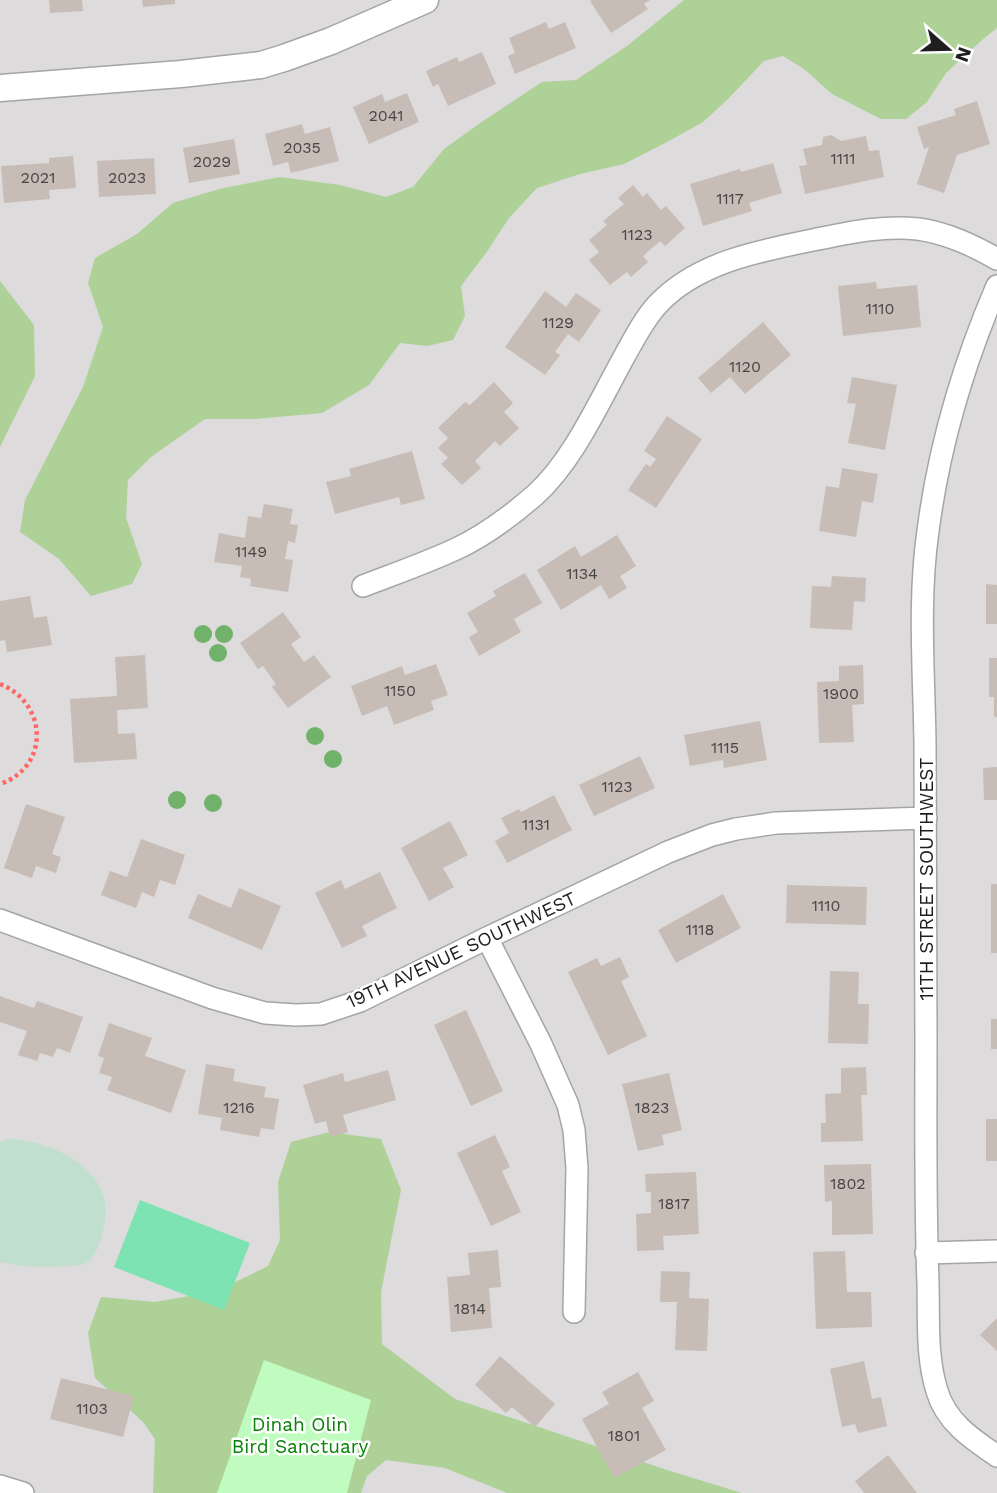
<svg xmlns="http://www.w3.org/2000/svg" width="997" height="1493" font-family="'Work Sans',sans-serif">
  <rect width="100%" height="100%" fill="#f0ebe4"/>
  <path fill="#dddbdb" d="M 0,0 L 997,0 L 997,1493 L 0,1493 Z"/>
  <path fill="#aed197" d="M 684,0 L 997,0 L 997,28 L 982,40 L 946,73 L 927,102 L 906,119 L 881,119 L 832,94 L 804,69 L 783,56 L 764,61 L 727,100 L 703,122 L 669,141 L 624,164 L 580,174 L 537,188 L 509,218 L 486,253 L 461,286 L 465,316 L 453,340 L 427,346 L 400,343 L 369,385 L 322,413 L 255,419 L 205,419 L 151,457 L 128,480 L 126,518 L 142,564 L 132,584 L 91,596 L 59,559 L 20,532 L 25,500 L 83,387 L 103,327 L 88,283 L 95,258 L 137,234 L 173,203 L 219,189 L 280,177 L 340,185 L 386,197 L 413,187 L 444,149 L 483,121 L 542,82 L 576,80 L 627,46 Z
    M 0,281 L 34,325 L 35,376 L 0,447 Z
    M 330,1132 L 381,1139 L 401,1190 L 381,1292 L 382,1344 L 455,1399 L 670,1471 L 742,1493 L 507,1493 L 445,1468 L 386,1460 L 367,1476 L 361,1493 L 153,1493 L 155,1439 L 143,1422 L 95,1378 L 88,1333 L 101,1297 L 155,1302 L 217,1291 L 268,1266 L 280,1240 L 278,1182 L 291,1142 Z"/>
  <path fill="#c0dfce" d="M 9,1139 C 44,1140 95,1161 104,1198 C 107,1208 105,1220 103,1230 C 101,1242 96,1256 86,1263 C 78,1268 32,1267 21,1266 C 14,1265 7,1263 0,1262 L 0,1142 Z"/>
  <path fill="#c0fcbf" d="M 264,1360 L 371,1400 L 347,1493 L 217,1493 Z"/>
  <path fill="#7ee3b2" d="M 140,1200 L 250,1243 L 224,1310 L 114,1267 Z"/>
  <path fill="#c8bcb7" d="M 49,0 L 82,0 L 83,11 L 50,13 Z
    M 142,0 L 175,0 L 175,4 L 143,7 Z
    M 592,0 L 650,0 L 644,4 L 648,9 L 611,33 L 590,1 Z
    M 546,22 L 549,29 L 565,22 L 576,48 L 515,74 L 508,56 L 515,53 L 509,38 Z
    M 482,52 L 496,84 L 448,106 L 438,84 L 433,87 L 426,71 L 457,57 L 459,62 Z
    M 407,93 L 419,122 L 369,144 L 353,107 L 382,94 L 385,102 Z
    M 977,101 L 990,144 L 957,155 L 944,193 L 917,184 L 929,147 L 924,149 L 917,127 L 956,115 L 954,109 Z
    M 302,124 L 305,134 L 330,127 L 339,161 L 291,173 L 288,162 L 273,166 L 265,134 Z
    M 831,135 L 841,141 L 866,136 L 869,151 L 879,150 L 884,177 L 805,194 L 799,166 L 807,165 L 803,149 L 822,145 L 823,137 Z
    M 234,139 L 240,174 L 189,183 L 183,148 Z
    M 73,156 L 76,188 L 49,190 L 50,199 L 4,203 L 1,166 L 49,163 L 49,158 Z
    M 154,158 L 156,194 L 99,197 L 97,161 Z
    M 773,163 L 782,193 L 749,203 L 752,211 L 703,226 L 690,184 L 740,169 L 741,172 Z
    M 633,185 L 643,197 L 647,193 L 661,210 L 666,206 L 685,228 L 665,246 L 660,241 L 643,256 L 648,262 L 631,277 L 627,272 L 610,285 L 589,260 L 599,252 L 589,240 L 607,225 L 603,221 L 624,204 L 618,198 Z
    M 876,282 L 877,289 L 917,285 L 921,327 L 843,336 L 838,286 Z
    M 545,291 L 566,307 L 576,293 L 601,310 L 579,342 L 568,334 L 555,352 L 560,355 L 545,375 L 505,347 Z
    M 763,322 L 791,355 L 745,394 L 730,377 L 711,393 L 698,378 Z
    M 852,377 L 897,385 L 885,450 L 848,443 L 856,404 L 847,403 Z
    M 494,382 L 513,403 L 504,412 L 519,428 L 500,446 L 495,441 L 475,461 L 481,468 L 462,485 L 441,464 L 448,458 L 438,448 L 448,438 L 438,428 L 465,402 L 470,405 Z
    M 667,416 L 702,439 L 656,508 L 628,490 L 646,464 L 650,467 L 656,459 L 644,451 Z
    M 412,451 L 425,499 L 401,505 L 399,497 L 335,514 L 326,482 L 351,476 L 349,469 Z
    M 842,468 L 878,474 L 873,503 L 862,501 L 856,537 L 819,531 L 826,486 L 839,488 Z
    M 264,504 L 293,509 L 290,524 L 298,525 L 295,543 L 288,541 L 285,559 L 293,560 L 288,592 L 250,586 L 251,579 L 240,577 L 242,566 L 214,562 L 219,533 L 245,538 L 248,516 L 261,518 Z
    M 617,535 L 636,566 L 620,576 L 627,588 L 609,599 L 601,585 L 561,610 L 537,570 L 575,546 L 581,557 Z
    M 525,573 L 542,603 L 514,619 L 521,632 L 479,656 L 469,637 L 478,632 L 467,613 L 496,596 L 493,591 Z
    M 832,576 L 866,578 L 865,602 L 854,601 L 852,630 L 810,628 L 812,586 L 831,587 Z
    M 986,584 L 997,585 L 997,624 L 986,624 Z
    M 30,596 L 34,618 L 47,616 L 52,645 L 7,652 L 5,640 L 0,641 L 0,601 Z
    M 283,612 L 301,637 L 291,644 L 304,662 L 314,655 L 331,677 L 288,708 L 272,687 L 276,684 L 263,666 L 258,669 L 240,643 Z
    M 145,655 L 148,708 L 117,710 L 118,734 L 135,733 L 137,759 L 74,763 L 70,699 L 117,696 L 115,657 Z
    M 989,658 L 997,658 L 997,717 L 994,717 L 994,697 L 989,697 Z
    M 436,664 L 448,695 L 431,701 L 434,710 L 394,725 L 387,706 L 362,716 L 351,686 L 402,666 L 405,675 Z
    M 863,665 L 864,704 L 852,705 L 854,742 L 819,743 L 817,682 L 839,681 L 839,666 Z
    M 760,721 L 767,760 L 724,768 L 723,760 L 690,766 L 684,735 Z
    M 640,756 L 655,788 L 594,816 L 579,785 Z
    M 997,767 L 997,800 L 984,800 L 983,768 Z
    M 554,795 L 572,830 L 507,863 L 495,841 L 509,833 L 501,818 L 519,809 L 521,812 Z
    M 26,804 L 65,817 L 52,854 L 61,857 L 56,873 L 36,866 L 32,878 L 4,868 Z
    M 450,821 L 468,855 L 443,868 L 454,887 L 429,901 L 401,848 Z
    M 141,839 L 185,855 L 175,885 L 160,880 L 154,897 L 142,892 L 136,908 L 101,895 L 110,871 L 127,877 Z
    M 380,872 L 397,908 L 362,926 L 367,936 L 342,948 L 315,893 L 341,880 L 345,889 Z
    M 991,884 L 997,884 L 997,953 L 991,953 Z
    M 787,885 L 867,887 L 866,925 L 786,923 Z
    M 239,888 L 281,906 L 262,950 L 188,918 L 198,894 L 231,908 Z
    M 723,894 L 741,928 L 676,963 L 658,930 Z
    M 620,957 L 629,977 L 621,981 L 647,1036 L 608,1055 L 568,972 L 597,958 L 601,966 Z
    M 830,971 L 859,972 L 858,1004 L 869,1004 L 868,1044 L 828,1043 Z
    M 0,996 L 34,1008 L 37,1001 L 83,1017 L 70,1053 L 57,1048 L 53,1057 L 40,1053 L 37,1061 L 18,1055 L 27,1031 L 0,1022 Z
    M 466,1010 L 503,1091 L 471,1106 L 434,1025 Z
    M 991,1019 L 997,1019 L 997,1049 L 991,1049 Z
    M 109,1023 L 152,1038 L 145,1056 L 186,1070 L 171,1113 L 107,1090 L 112,1077 L 99,1073 L 104,1058 L 98,1056 Z
    M 206,1064 L 235,1069 L 233,1081 L 266,1087 L 264,1097 L 279,1099 L 274,1130 L 261,1128 L 259,1137 L 220,1130 L 222,1118 L 198,1114 Z
    M 866,1067 L 867,1095 L 861,1095 L 863,1141 L 821,1142 L 821,1123 L 826,1123 L 825,1094 L 841,1093 L 841,1068 Z
    M 388,1070 L 396,1100 L 343,1115 L 348,1132 L 330,1137 L 326,1121 L 315,1124 L 303,1085 L 343,1073 L 345,1082 Z
    M 669,1073 L 682,1130 L 662,1135 L 664,1145 L 638,1151 L 622,1084 Z
    M 986,1119 L 997,1119 L 997,1161 L 986,1161 Z
    M 495,1135 L 510,1167 L 502,1171 L 521,1212 L 491,1226 L 457,1153 Z
    M 871,1164 L 873,1234 L 832,1235 L 832,1201 L 825,1202 L 824,1165 Z
    M 696,1172 L 699,1234 L 663,1236 L 664,1250 L 637,1251 L 636,1214 L 651,1213 L 651,1192 L 646,1192 L 645,1174 Z
    M 498,1250 L 501,1287 L 489,1288 L 492,1328 L 451,1332 L 447,1277 L 470,1275 L 468,1253 Z
    M 845,1251 L 847,1292 L 871,1292 L 872,1327 L 816,1329 L 813,1252 Z
    M 661,1271 L 690,1272 L 689,1298 L 709,1299 L 707,1351 L 675,1350 L 677,1302 L 660,1302 Z
    M 997,1318 L 997,1351 L 980,1335 Z
    M 500,1356 L 555,1404 L 535,1427 L 512,1407 L 506,1413 L 475,1385 Z
    M 864,1361 L 872,1399 L 881,1397 L 887,1426 L 858,1433 L 855,1424 L 842,1427 L 830,1369 Z
    M 638,1372 L 654,1401 L 642,1408 L 666,1450 L 614,1478 L 582,1419 L 609,1404 L 602,1392 Z
    M 61,1378 L 134,1396 L 123,1437 L 50,1419 Z
    M 888,1455 L 917,1493 L 864,1493 L 855,1481 Z"/>
  <g fill="none" stroke-linecap="round" stroke-linejoin="round">
    <defs>
      <path id="minor" d="M 997,286 C 963,365 939,446 928,531 C 918,600 924,673 925,743 C 926,842 926,941 926,1040 C 926,1121 925,1202 928,1283 C 929,1318 926,1356 937,1391 C 946,1422 972,1439 997,1456
        M 363,586 C 394,574 426,563 456,549 C 484,536 512,515 535,495 C 573,461 599,402 624,357 C 634,339 644,319 658,304 C 698,262 759,251 813,240 C 848,233 882,225 918,229 C 947,233 972,245 997,259
        M 0,920 L 212,998 L 265,1013 L 296,1015 L 321,1014 L 360,1001 L 487,938 L 668,852 L 712,835 L 736,829 L 776,823 L 926,818
        M 487,938 L 541,1044 L 568,1105 L 574,1130 L 577,1168 L 574,1312
        M 926,1253 L 997,1251
        M 0,1486 L 23,1493"/>
      <path id="tertiary" d="M 0,88 L 181,74 L 261,65 L 284,58 L 331,41 L 425,0"/>
    </defs>
    <use href="#minor" stroke="#a5a5a5" stroke-width="24"/>
    <use href="#tertiary" stroke="#a5a5a5" stroke-width="29"/>
    <path stroke="#ff6766" stroke-width="4.5" stroke-dasharray="3.5 3.5" stroke-linecap="butt" d="M 0,684 C 48,703 50,767 0,784"/>
    <use href="#minor" stroke="#fff" stroke-width="21"/>
    <use href="#tertiary" stroke="#fff" stroke-width="26"/>
  </g>
  <g fill="#70b26a">
    <circle cx="203" cy="634" r="9"/>
    <circle cx="224" cy="634" r="9"/>
    <circle cx="218" cy="653" r="9"/>
    <circle cx="315" cy="736" r="9"/>
    <circle cx="333" cy="759" r="9"/>
    <circle cx="177" cy="800" r="9"/>
    <circle cx="213" cy="803" r="9"/>
  </g>
  <g text-anchor="middle" dominant-baseline="central" stroke-width="5" stroke-linejoin="round" paint-order="stroke">
    <g font-size="16" fill="#484644">
      <text x="386" y="115">2041</text>
      <text x="302" y="147">2035</text>
      <text x="843" y="158">1111</text>
      <text x="212" y="161">2029</text>
      <text x="38" y="177">2021</text>
      <text x="127" y="177">2023</text>
      <text x="730" y="198">1117</text>
      <text x="637" y="234">1123</text>
      <text x="880" y="308">1110</text>
      <text x="558" y="322">1129</text>
      <text x="745" y="366">1120</text>
      <text x="251" y="551">1149</text>
      <text x="582" y="573">1134</text>
      <text x="400" y="690">1150</text>
      <text x="841" y="693">1900</text>
      <text x="725" y="747">1115</text>
      <text x="617" y="786">1123</text>
      <text x="536" y="824">1131</text>
      <text x="826" y="905">1110</text>
      <text x="700" y="929">1118</text>
      <text x="239" y="1107">1216</text>
      <text x="652" y="1107">1823</text>
      <text x="848" y="1183">1802</text>
      <text x="674" y="1203">1817</text>
      <text x="470" y="1308">1814</text>
      <text x="92" y="1408">1103</text>
      <text x="624" y="1435">1801</text>
    </g>
    <g font-size="19" fill="#1e1e1e" stroke="#fff">
      <text transform="translate(926 879) rotate(-90)">11TH STREET SOUTHWEST</text>
      <text transform="translate(461 950) rotate(-25)">19TH AVENUE SOUTHWEST</text>
    </g>
    <g font-size="19" fill="#088306" stroke="#fff">
      <text x="300" y="1424">Dinah Olin<tspan x="300" dy="22">Bird Sanctuary</tspan></text>
    </g>
  </g>
  <g transform="translate(948 49) rotate(110)" stroke="#ffffff" stroke-width="5" paint-order="stroke">
  <path d="M0-5L12 26L0 18L-12 26Z" fill="#1e1e1e"/>
  <text y="-10" font-size="19" font-weight="bold" text-anchor="middle" fill="#1e1e1e">N</text>
  </g>
</svg>
